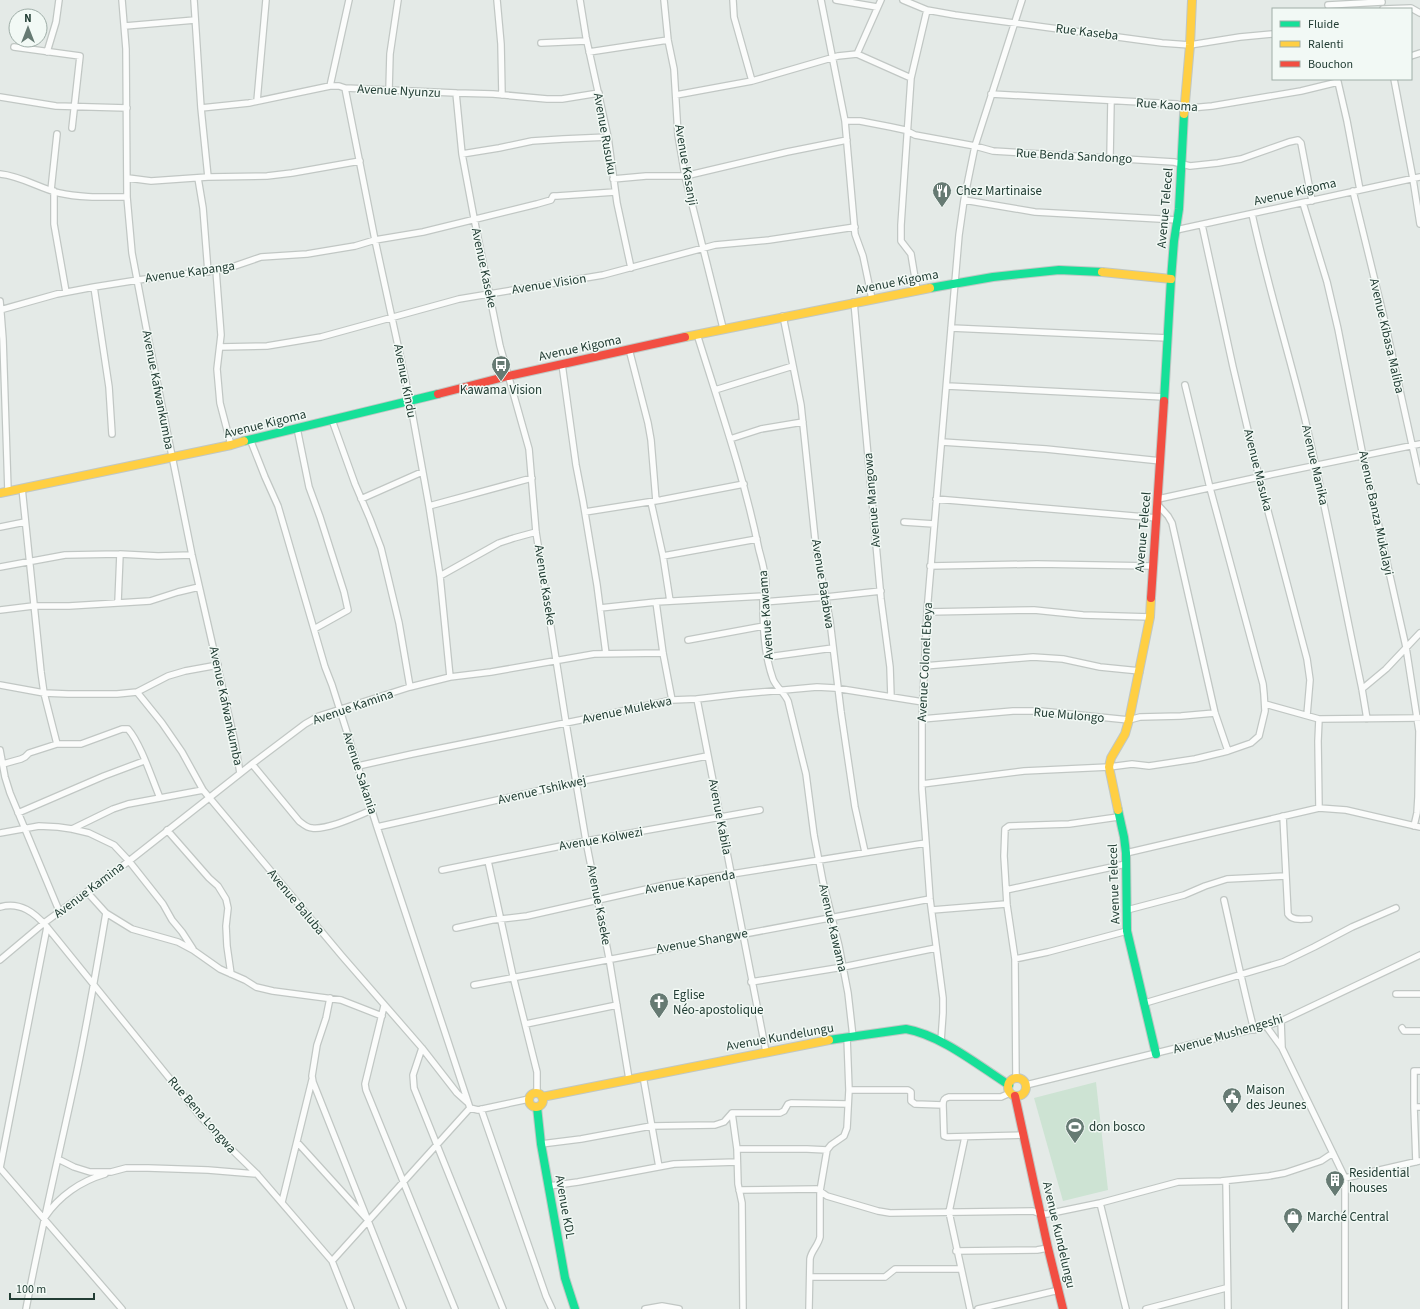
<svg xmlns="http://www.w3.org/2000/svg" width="1420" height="1309" font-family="'Source Sans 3',sans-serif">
  <rect width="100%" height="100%" fill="#e4eae7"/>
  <path fill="#cde3d3" d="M 1096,1082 L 1108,1190 L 1063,1201 L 1034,1098 Z"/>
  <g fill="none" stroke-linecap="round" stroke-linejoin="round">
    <defs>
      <path id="street" d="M 122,0 L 126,49 L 127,197 L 132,253 L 147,332 L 192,555 L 235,743 L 240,773
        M 194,0 L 201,108 L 208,177
        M 497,0 L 501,44 L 502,95
        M 580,0 L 586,37 L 608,137 L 617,203 L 631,268
        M 664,0 L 668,40 L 674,69 L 678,135 L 685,176 L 723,328
        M 733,0 L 734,17 L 752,81
        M 821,0 L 845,121 L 855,234 L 863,256 L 872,299
        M 836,0 L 877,7
        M 903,0 L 927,10 L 955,15 L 1162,43 L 1190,45 L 1240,37 L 1273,34
        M 1328,5 L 1382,2
        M 1383,9 L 1411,8 L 1420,13
        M 125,26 L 195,20
        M 541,43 L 586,41
        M 14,47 L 80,56 L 72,128
        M 47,52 L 56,22 L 59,0
        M 589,52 L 668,40
        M 857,54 L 881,0
        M 1411,56 L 1420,53
        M 1394,79 L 1413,179 L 1420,224
        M 1338,82 L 1347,121 L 1360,190
        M 330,86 L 349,0
        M 345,88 L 375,240 L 410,401 L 429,506 L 440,576 L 450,677
        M 389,90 L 390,54 L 398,0
        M 456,93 L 462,154 L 474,218 L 500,346 L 529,449 L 536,532 L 566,723 L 586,841 L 609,958 L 629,1079
        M 991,94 L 1177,104 L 1190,108 L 1212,106 L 1301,91 L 1338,82 L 1337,79
        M 676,95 L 752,81 L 838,56 L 857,54 L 911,78
        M 0,97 L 56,106 L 127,108
        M 257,101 L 266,0
        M 201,108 L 249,103 L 330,86 L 339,86 L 345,88 L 456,93 L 493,94 L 547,99 L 562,99 L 599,93
        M 845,121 L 860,121 L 891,127 L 905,130 L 915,135 L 975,146 L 993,151 L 1174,162 L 1190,166 L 1218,163 L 1241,159 L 1289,142 L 1298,140 L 1301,143 L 1312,201
        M 462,154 L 499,148 L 532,141 L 563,139 L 608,137
        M 1110,158 L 1111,101
        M 0,174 C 21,176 39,188 59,193 C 81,198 105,197 127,197
        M 128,178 L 151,181 L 208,177 L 267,176 L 292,173 L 360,161
        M 198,178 L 203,208 L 208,272
        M 613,179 L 646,176 L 685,176 L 787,152 L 847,140
        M 51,190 L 57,134
        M 54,191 L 54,224 L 66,292
        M 1353,191 L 1384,318 L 1420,481
        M 964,200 L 1035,212 L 1178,220
        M 1303,203 L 1327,282 L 1338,329 L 1363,456 L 1406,647 L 1419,731 L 1418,797 L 1417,813 L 1414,826
        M 1252,214 C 1267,283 1288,350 1305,419 C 1326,508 1343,599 1362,689 L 1367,719
        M 1202,225 L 1233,367 L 1259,477 L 1307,659 L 1310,680 L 1307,715
        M 1176,230 L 1420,177
        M 216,270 L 221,335 L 217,369 L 220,403 L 231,445
        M 94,287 L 109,387 L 112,434
        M 917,290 L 911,254 L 901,241 L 901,225 L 911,78 L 927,10
        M 0,301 L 3,339 L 8,491
        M 854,302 L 881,599 L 890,667 L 891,697
        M 0,310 L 57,294 L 94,287 L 138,280 L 229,268 L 261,257 L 307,254 L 355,246 L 375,240 L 423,232 L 537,204 L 551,200 L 553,196 L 557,196 L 615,192
        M 783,316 L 801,405 L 816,548 L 830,621 L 841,712 L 855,807 L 865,852
        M 951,328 L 1168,338
        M 697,334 C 719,405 744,476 759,550 C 762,561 766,574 766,586 C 766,591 763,595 763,600 C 763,626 764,654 773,679 C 776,687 784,692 788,701 L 806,774 L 814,835 L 823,882 L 839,946 L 848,993 L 853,1037
        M 220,347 L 267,346 L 321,337 L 459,299 L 603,275 L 715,245 L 769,240 L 855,227
        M 629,349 L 648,423 L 651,440 L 656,501
        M 562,364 L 576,465 L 583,501 L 597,585 L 606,654
        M 947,386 L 1164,397
        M 715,390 L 793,366
        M 332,420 L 355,484 L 370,519 L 381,548 L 399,623 L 410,687
        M 297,428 L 309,487 L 320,517 L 344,592 L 348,610 L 314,629
        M 250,439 L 265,477 L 278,506 L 325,667 L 332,685 L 377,827 L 470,1108
        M 730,439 L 761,429 L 803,422
        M 942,442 L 1046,449 L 1161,461
        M 22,488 L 41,672 L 44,693 L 57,744
        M 361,499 L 422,472
        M 936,499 L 1157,518
        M 1158,499 L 1259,477 L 1420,444
        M 651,502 L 663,556 L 670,601
        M 1158,505 L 1168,516 L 1172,523 L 1215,713 L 1228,751
        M 429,506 L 532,478
        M 585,512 L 661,500 L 744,484
        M 904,522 L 934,524
        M 0,527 L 25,522
        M 663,556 L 757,539
        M 930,566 L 1037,564 L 1153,566
        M 0,567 L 65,555 L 120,554
        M 440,576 L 499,543 L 514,538 L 536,532
        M 118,602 L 120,554 L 158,556 L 192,555
        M 656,602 L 663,653 L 672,700
        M 763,602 L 826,597 L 881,591
        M 600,608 L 656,602 L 764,596
        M 0,610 L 33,606 L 69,606 L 150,601 L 178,592 L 199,587
        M 927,612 L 1034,610 L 1083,615 L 1150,617
        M 688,640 L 764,626
        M 768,657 L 833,648
        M 924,666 L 1033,657 L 1063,659 L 1100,667 L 1140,671
        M 0,685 L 44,693 L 68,694 L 117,694 L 137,692 L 168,676 L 185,671 L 218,665
        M 1362,689 L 1386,669 L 1420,633
        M 137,692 L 162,723 L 182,752 L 203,790 L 342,956 L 422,1048 L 457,1093 L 467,1102
        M 697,699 L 766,1052
        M 1265,704 L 1319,719 L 1420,718
        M 922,719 L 1013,711 L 1040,711 L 1129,720 L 1140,717 L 1181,716 L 1215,713
        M 1319,719 L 1318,741 L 1319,808
        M 0,750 L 5,777 L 10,793 L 60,913
        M 3,764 L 21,759 L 25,757 L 29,753 L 57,744 L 81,744 L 122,729 L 128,729 C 141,744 152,779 160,798
        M 252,764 L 299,821 C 303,824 307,828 312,828 C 328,830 357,816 372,810
        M 358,766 L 412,754 L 600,716 L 672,700 L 697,699 L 739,694 L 817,687 L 835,688 L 923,702
        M 922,784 L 1024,771 L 1109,767 L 1132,764 L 1149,766 L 1195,759 L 1228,751 L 1251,743 L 1259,736 L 1265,711 L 1264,694 L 1263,684 L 1210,488 L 1185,385
        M 18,813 L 104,776 L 144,761
        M 1283,816 L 1288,914 C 1292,921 1302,919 1309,919
        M 377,827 L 577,782 L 707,756
        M 72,829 L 113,809 L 128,804 L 203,790
        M 167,830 L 209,878 L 218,886 L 226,899 L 228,908 L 226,926 L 227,946 L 231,974
        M 0,833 L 39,826 L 58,827 L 72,829 L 89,833 L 114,845 L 129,861 L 163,904 L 172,920 L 182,932 L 193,949
        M 1126,853 L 1319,808 L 1346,810 L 1420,827
        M 488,861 L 513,976 L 537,1072 L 537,1093
        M 442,870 L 586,841 L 760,810
        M 1006,890 L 1126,864
        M 1224,900 C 1234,944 1243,987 1254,1030
        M 0,907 C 20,901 35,913 47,927 L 200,1116 L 225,1143 L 257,1174 L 332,1261 L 351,1309
        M 932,910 L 1006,904
        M 1127,910 L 1184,895 L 1205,886 L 1227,879 L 1286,876
        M 106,913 L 132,929 L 178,942 L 193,950 L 220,969 L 245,980 L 256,987 L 273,991 L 341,1000 L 382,1016
        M 456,928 L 492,920 L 527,916 L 669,884 L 926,843
        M 1015,959 L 1048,952 L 1127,931
        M 0,960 L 44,923 L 129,861 L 252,764 L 305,724 L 319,716 L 410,687 L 450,677 L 491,672 L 594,654 L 663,653
        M 751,982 L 843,967 L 936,948
        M 474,985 L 930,899
        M 1396,994 L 1420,994
        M 330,998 L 326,1018 L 317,1045 L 312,1076 L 313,1082 L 403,1309
        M 1145,1003 L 1283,962 L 1314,947 L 1352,927 L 1396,908
        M 384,1006 L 365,1084 L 366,1090 L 455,1309
        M 1281,1021 L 1282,1047
        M 526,1024 L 617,1005
        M 1266,1026 L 1282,1048 L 1345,1178 L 1345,1309
        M 1402,1028 L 1404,1031 L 1420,1031
        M 941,1041 L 943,1013 L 943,998 L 930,899 L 926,843 L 922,789 L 922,719 L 927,612 L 959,235 L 964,200 L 975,146 L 1022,0
        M 422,1048 L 413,1075 L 414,1088 L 503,1309
        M 643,1076 L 659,1167
        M 1016,1079 L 1015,959 L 1007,905 L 1004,856 L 1005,829 L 1009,826 L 1069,824 L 1118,817
        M 1026,1085 L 1266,1026 L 1281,1021 L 1420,955
        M 849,1090 L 908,1090 L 911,1092 L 911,1101 L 915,1104 L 943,1105
        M 1010,1093 L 1001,1097 L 949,1097 C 944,1098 943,1100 943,1105 L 944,1136 L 947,1137 L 1024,1135
        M 1414,1107 L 1420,1107
        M 470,1108 L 478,1110 L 529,1099
        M 481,1109 L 546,1296 L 552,1309
        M 732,1113 L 737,1149 L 738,1184 L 742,1203 L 743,1309
        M 965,1137 L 949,1212 L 970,1309
        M 297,1142 L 366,1218
        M 541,1144 L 581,1139 L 651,1126 L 715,1125 L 724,1122 L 732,1113 L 780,1113 L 784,1111 L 788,1104 L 791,1103 L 848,1104
        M 737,1149 L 807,1149 L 827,1150
        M 58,1159 L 74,1167 L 90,1172 L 111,1172 L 126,1168 L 148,1168 L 208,1170 L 257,1174
        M 1416,1162 L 1414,1107 L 1414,1071 L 1420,1071
        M 0,1168 L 47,927
        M 0,1168 L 122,1309
        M 1345,1178 L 1419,1161
        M 1226,1181 L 1228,1309
        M 549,1186 L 578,1182 L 674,1164 L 737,1162
        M 739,1190 L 817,1189 L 827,1196 L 878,1211 L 890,1213 L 1033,1211 L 1041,1214 L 1047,1214 L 1100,1203 L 1178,1182 L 1221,1181 L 1269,1176 L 1285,1173 L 1321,1161 L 1333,1153
        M 282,1202 L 312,1080
        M 1100,1203 L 1126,1309
        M 45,1217 C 59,1196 81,1181 105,1174
        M 956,1251 L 1037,1250 L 1048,1248
        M 332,1261 L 470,1108
        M 810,1277 L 885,1277 L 895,1269 L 960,1269
        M 26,1309 C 41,1229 60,1151 77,1071 C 88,1019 97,966 106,913 L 87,892
        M 645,1309 L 662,1306 L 679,1309
        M 809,1309 L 810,1259 C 811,1251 818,1246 820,1237 L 820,1191 L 827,1150 L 831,1145 L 844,1136 L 847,1128 L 849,1090 L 847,1037
        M 978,1309 L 1059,1290
        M 1146,1309 L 1226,1288"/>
      <path id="fast" d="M 930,288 L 993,277 L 1059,270 L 1102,272
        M 1164,401 L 1171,279 L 1174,241 L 1179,209 L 1184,114
        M 244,441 L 438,394
        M 1118,810 L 1124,837 L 1126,853 L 1127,931 L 1156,1054
        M 829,1040 L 906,1029 C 941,1035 979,1066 1009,1085
        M 537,1107 L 541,1144 L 565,1278 L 575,1309"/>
      <path id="slow" d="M 1184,114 L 1190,45 L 1192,0
        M 1102,272 L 1171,279
        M 685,337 L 930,288
        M 0,493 L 231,445 L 244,441
        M 1118,810 L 1109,767 L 1111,758 L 1125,734 L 1129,720 L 1150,617 L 1151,598
        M1008 1087a9 9 0 1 1 18 0a9 9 0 1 1-18 0Z
        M529 1100a7 7 0 1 1 14 0a7 7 0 1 1-14 0Z
        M 542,1097 L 829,1040"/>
      <path id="jam" d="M 438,394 L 508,376 L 685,337
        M 1151,598 L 1164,401
        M 1015,1096 L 1048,1248 L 1063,1309"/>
    </defs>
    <use href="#street" stroke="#c1c7c4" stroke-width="8"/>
    <use href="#fast" stroke="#c0c7c4" stroke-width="10"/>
    <use href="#slow" stroke="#c0c7c4" stroke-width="10"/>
    <use href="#jam" stroke="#c0c7c4" stroke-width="10"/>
    <use href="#street" stroke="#fbfcfb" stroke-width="5.5"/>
    <use href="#fast" stroke="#16e098" stroke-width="8"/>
    <use href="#slow" stroke="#ffcf43" stroke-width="8"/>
    <use href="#jam" stroke="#f24e42" stroke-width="8"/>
  </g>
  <defs>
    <symbol id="restaurant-pin" viewBox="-11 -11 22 30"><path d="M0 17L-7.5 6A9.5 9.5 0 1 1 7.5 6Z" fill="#667a73" stroke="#f2f9f5"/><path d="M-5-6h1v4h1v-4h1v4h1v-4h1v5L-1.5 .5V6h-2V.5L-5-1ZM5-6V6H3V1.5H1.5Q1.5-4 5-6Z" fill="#fff"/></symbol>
    <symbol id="bus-pin" viewBox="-11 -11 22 30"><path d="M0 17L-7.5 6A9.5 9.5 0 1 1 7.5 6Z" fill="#667a73" stroke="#f2f9f5"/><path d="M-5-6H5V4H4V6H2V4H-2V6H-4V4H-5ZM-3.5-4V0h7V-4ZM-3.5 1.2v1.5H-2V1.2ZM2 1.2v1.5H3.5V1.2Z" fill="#fff"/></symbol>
    <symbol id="church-pin" viewBox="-11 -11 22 30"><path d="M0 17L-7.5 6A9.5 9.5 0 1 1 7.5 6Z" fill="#667a73" stroke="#f2f9f5"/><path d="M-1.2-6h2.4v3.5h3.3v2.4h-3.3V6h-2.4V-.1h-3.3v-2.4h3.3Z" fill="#fff"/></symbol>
    <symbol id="civic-pin" viewBox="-11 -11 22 30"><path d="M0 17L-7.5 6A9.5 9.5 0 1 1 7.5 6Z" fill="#667a73" stroke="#f2f9f5"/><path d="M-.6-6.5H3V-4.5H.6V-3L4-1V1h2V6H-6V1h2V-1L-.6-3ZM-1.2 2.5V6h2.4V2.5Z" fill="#fff"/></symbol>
    <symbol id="stadium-pin" viewBox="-11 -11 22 30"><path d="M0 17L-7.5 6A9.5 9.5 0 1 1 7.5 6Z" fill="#667a73" stroke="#f2f9f5"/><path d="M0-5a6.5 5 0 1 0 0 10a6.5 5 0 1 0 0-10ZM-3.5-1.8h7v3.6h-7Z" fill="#fff"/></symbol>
    <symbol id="building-pin" viewBox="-11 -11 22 30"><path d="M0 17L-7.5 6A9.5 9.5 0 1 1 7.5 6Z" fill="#667a73" stroke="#f2f9f5"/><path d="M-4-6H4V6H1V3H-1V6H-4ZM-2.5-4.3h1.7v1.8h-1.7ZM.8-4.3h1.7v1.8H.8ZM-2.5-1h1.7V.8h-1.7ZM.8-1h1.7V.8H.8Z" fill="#fff"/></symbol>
    <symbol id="shop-pin" viewBox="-11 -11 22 30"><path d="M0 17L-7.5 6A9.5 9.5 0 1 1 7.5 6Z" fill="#667a73" stroke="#f2f9f5"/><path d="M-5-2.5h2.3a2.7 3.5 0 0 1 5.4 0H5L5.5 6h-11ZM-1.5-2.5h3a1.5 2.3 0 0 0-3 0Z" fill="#fff"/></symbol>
  </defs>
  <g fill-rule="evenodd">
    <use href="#restaurant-pin" x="931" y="180" width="22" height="30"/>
    <use href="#bus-pin" x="490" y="354" width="22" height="30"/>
    <use href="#church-pin" x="648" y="991" width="22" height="30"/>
    <use href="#civic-pin" x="1221" y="1086" width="22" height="30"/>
    <use href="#stadium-pin" x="1064" y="1116" width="22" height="30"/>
    <use href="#building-pin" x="1324" y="1169" width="22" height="30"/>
    <use href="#shop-pin" x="1282" y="1206" width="22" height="30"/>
  </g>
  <g text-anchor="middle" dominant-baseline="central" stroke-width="3" stroke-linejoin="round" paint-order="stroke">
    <g font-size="13" fill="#223d34" stroke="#f2f9f5">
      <text transform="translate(1087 32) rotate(7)">Rue Kaseba</text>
      <text transform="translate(399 91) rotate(3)">Avenue Nyunzu</text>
      <text transform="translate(1167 105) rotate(4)">Rue Kaoma</text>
      <text transform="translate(605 134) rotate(80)">Avenue Rusuku</text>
      <text transform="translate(1074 156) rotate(3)">Rue Benda Sandongo</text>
      <text transform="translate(686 165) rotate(80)">Avenue Kasanji</text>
      <text transform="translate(1295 192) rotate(-13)">Avenue Kigoma</text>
      <text transform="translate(1165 208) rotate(-85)">Avenue Telecel</text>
      <text transform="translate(484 268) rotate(78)">Avenue Kaseke</text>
      <text transform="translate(190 272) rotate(-8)">Avenue Kapanga</text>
      <text transform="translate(897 282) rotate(-11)">Avenue Kigoma</text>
      <text transform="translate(549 284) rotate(-9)">Avenue Vision</text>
      <text transform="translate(1387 336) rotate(77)">Avenue Kibasa Maliba</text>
      <text transform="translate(580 348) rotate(-12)">Avenue Kigoma</text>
      <text transform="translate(405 381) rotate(79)">Avenue Kindu</text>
      <text transform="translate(158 390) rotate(79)">Avenue Kafwankumba</text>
      <text transform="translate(265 424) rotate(-14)">Avenue Kigoma</text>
      <text transform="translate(1315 465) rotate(77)">Avenue Manika</text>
      <text transform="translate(1258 470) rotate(76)">Avenue Masuka</text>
      <text transform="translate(872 500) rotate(-95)">Avenue Mangowa</text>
      <text transform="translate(1376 513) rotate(78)">Avenue Banza Mukalayi</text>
      <text transform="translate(1143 532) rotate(-85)">Avenue Telecel</text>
      <text transform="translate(823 584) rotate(81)">Avenue Batabwa</text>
      <text transform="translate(545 585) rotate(81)">Avenue Kaseke</text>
      <text transform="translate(766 615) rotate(-94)">Avenue Kawama</text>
      <text transform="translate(925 662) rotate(-87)">Avenue Colonel Ebeya</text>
      <text transform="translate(226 706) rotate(78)">Avenue Kafwankumba</text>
      <text transform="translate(353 707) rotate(-19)">Avenue Kamina</text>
      <text transform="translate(627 710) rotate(-12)">Avenue Mulekwa</text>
      <text transform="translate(1069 715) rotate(5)">Rue Mulongo</text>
      <text transform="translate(360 773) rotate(72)">Avenue Sakania</text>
      <text transform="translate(542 790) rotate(-13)">Avenue Tshikwej</text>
      <text transform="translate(720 817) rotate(79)">Avenue Kabila</text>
      <text transform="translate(601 839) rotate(-10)">Avenue Kolwezi</text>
      <text transform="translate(690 882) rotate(-10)">Avenue Kapenda</text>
      <text transform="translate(1114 884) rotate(-92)">Avenue Telecel</text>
      <text transform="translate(89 890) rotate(-37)">Avenue Kamina</text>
      <text transform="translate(296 902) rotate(50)">Avenue Baluba</text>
      <text transform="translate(599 905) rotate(79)">Avenue Kaseke</text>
      <text transform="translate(833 928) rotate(77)">Avenue Kawama</text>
      <text transform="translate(702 941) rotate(-10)">Avenue Shangwe</text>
      <text transform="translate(1228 1034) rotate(-16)">Avenue Mushengeshi</text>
      <text transform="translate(780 1037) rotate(-10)">Avenue Kundelungu</text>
      <text transform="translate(202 1115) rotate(49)">Rue Bena Longwa</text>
      <text transform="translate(565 1207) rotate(80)">Avenue KDL</text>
      <text transform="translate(1059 1235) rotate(77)">Avenue Kundelungu</text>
    </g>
    <g font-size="13" fill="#223d34" stroke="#f2f9f5" text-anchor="start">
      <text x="956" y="191">Chez Martinaise</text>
      <text x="501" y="390" text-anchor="middle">Kawama Vision</text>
      <text x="673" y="995">Eglise<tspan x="673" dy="15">Néo-apostolique</tspan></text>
      <text x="1246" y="1090">Maison<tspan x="1246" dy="15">des Jeunes</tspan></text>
      <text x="1089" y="1127">don bosco</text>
      <text x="1349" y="1173">Residential<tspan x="1349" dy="15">houses</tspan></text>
      <text x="1307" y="1217">Marché Central</text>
    </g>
  </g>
  <rect x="1272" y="8" width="140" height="72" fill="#f2f9f5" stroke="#9faea8"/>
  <rect x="1280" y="21" width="20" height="6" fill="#16e098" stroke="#9faea8"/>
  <text x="1308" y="28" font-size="12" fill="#223d34">Fluide</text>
  <rect x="1280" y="41" width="20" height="6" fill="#ffcf43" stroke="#9faea8"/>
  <text x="1308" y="48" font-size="12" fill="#223d34">Ralenti</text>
  <rect x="1280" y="61" width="20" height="6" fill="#f24e42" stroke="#9faea8"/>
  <text x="1308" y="68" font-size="12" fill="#223d34">Bouchon</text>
  <g transform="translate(28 28)"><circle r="19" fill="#f2f9f5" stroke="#9faea8"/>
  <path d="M0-3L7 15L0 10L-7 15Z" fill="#667a73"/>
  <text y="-6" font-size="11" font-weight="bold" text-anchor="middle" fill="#223d34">N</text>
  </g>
  <path d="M10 1293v6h84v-6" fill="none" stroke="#223d34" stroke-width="2"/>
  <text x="16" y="1293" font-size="12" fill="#223d34" stroke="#f2f9f5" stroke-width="3" paint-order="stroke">100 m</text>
</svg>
